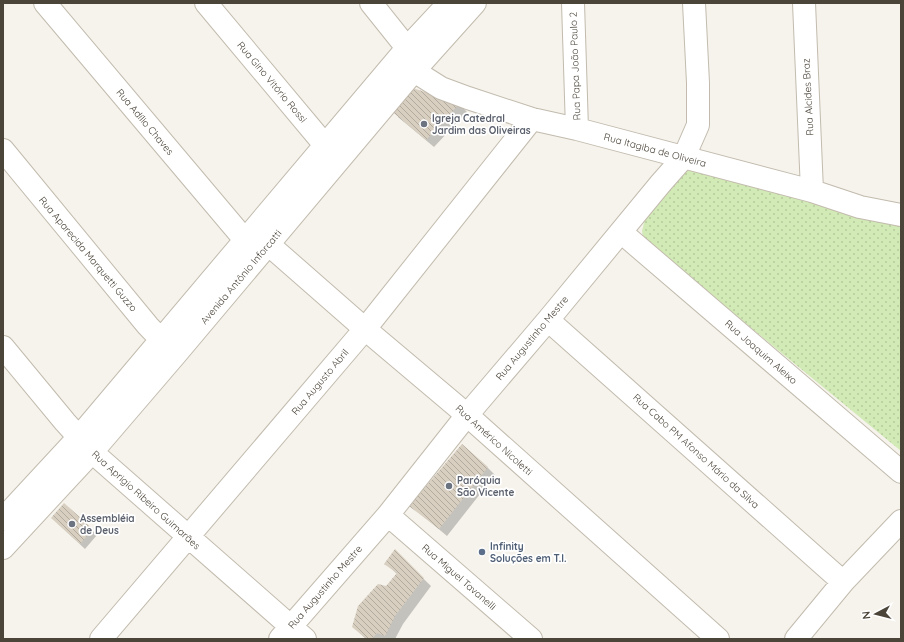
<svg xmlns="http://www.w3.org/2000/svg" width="904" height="642" font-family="Quicksand,sans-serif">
  <defs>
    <pattern id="park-dots" width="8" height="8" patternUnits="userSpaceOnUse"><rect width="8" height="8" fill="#d2eab5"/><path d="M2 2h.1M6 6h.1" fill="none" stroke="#b6ca9c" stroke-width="1.8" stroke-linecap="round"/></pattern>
    <pattern id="building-back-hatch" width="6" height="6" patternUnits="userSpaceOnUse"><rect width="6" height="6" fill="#d8cfc1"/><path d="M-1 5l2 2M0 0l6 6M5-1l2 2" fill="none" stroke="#b1aa9e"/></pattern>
  </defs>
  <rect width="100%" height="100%" fill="#f6f3ec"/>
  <path fill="url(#park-dots)" d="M 692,169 L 708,171 L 901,226 L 901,451 L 644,240 L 642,231 L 645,219 L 681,174 Z"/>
  <path fill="#0003" d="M 459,104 L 467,112 L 434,147 L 398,117 Z
    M 487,467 L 495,475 L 447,536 L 411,506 Z
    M 57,523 L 92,530 L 97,535 L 85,549 Z
    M 395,551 L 431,586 L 403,624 L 395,639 L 366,639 L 353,627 L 397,574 L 385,563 Z"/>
  <path fill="url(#building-back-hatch)" d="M 403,85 L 460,103 L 426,140 L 389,109 Z
    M 462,444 L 488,467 L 439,529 L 409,506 Z
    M 64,503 L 93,529 L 80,544 L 51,518 Z
    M 395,549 L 424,578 L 395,616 L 385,636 L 377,633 L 372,639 L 367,639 L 352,627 L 358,606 L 378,584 L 386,586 L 397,573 L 384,564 Z"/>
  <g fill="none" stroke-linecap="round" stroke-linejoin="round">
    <defs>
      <path id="minor" d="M 45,3 L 245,240
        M 206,3 L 334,156
        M 371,3 L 407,48 L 410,62 L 414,71 L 441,88 L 468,98 L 532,119 L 577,129 L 812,191 L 860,207 L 901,215
        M 573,3 L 577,129
        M 804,3 L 812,191
        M 3,150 L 148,326 L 171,350
        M 621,232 L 901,472
        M 268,244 L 365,329 L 467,415 L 718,639
        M 548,320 L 843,582
        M 3,347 L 65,422 L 92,452 L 305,639
        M 388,515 L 531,639
        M 3,519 L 78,438 L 407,48 L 449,3
        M 3,548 L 92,452 L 176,354 L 414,71 L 475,3
        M 101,639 L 365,329 L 532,119
        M 280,639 L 388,515 L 467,415 L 548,320 L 661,183 L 684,157 L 698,125 L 698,83 L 694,3
        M 796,639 L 843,582 L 901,521"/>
    </defs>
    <use href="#minor" stroke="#c2bbae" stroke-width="24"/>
    <use href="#minor" stroke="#fff" stroke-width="22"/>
  </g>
  <g fill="#6b7280" stroke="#fff" stroke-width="1.5">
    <circle cx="424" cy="124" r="4"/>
    <circle cx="449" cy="486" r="4"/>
    <circle cx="72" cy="524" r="4"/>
  </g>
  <circle fill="#5c6f8a" stroke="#fff" stroke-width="1.5" cx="482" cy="552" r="4"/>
  <g text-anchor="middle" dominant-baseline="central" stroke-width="3.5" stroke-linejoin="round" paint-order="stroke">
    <g font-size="10" fill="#4b4439" stroke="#fff">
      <text transform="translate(575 66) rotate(-92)">Rua Papa João Paulo 2</text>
      <text transform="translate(272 82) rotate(50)">Rua Gino Vitório Rossi</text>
      <text transform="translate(808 97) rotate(-93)">Rua Alcides Braz</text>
      <text transform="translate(145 122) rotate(50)">Rua Adílio Chaves</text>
      <text transform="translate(655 150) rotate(15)">Rua Itagiba de Oliveira</text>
      <text transform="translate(88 254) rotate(50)">Rua Aparecida Marquetti Guzzo</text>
      <text transform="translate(241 277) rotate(-50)">Avenida Antônio Inforcatti</text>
      <text transform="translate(532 338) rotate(-50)">Rua Augustinho Mestre</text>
      <text transform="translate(761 352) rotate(41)">Rua Joaquim Aleixo</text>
      <text transform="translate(320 382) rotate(-50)">Rua Augusto Abril</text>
      <text transform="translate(494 440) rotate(42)">Rua Américo Nicoletti</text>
      <text transform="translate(696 451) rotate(42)">Rua Cabo PM Afonso Mário da Silva</text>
      <text transform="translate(146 500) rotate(42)">Rua Aprigio Ribeiro Guimarães</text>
      <text transform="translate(459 577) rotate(41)">Rua Miguel Tavanelli</text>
      <text transform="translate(325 587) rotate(-49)">Rua Augustinho Mestre</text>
    </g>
    <g font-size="10" font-weight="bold" fill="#5b616d" stroke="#fff" text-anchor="start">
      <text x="432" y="118">Igreja Catedral<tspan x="432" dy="12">Jardim das Oliveiras</tspan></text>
      <text x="457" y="480">Paróquia<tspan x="457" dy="12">São Vicente</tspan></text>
      <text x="80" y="518">Assembléia<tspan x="80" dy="12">de Deus</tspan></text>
    </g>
    <g font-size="10" font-weight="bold" fill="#4e5e75" stroke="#fff" text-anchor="start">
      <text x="490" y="546">Infinity<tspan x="490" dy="12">Soluções em T.I.</tspan></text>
    </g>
  </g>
  <rect width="904" height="642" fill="none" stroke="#4b4439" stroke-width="8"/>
  <g transform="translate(876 614) rotate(263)" stroke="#ffffff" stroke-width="3" paint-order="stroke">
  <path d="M0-3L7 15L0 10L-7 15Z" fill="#4b4439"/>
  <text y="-6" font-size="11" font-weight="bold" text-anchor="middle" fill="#4b4439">N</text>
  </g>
</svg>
